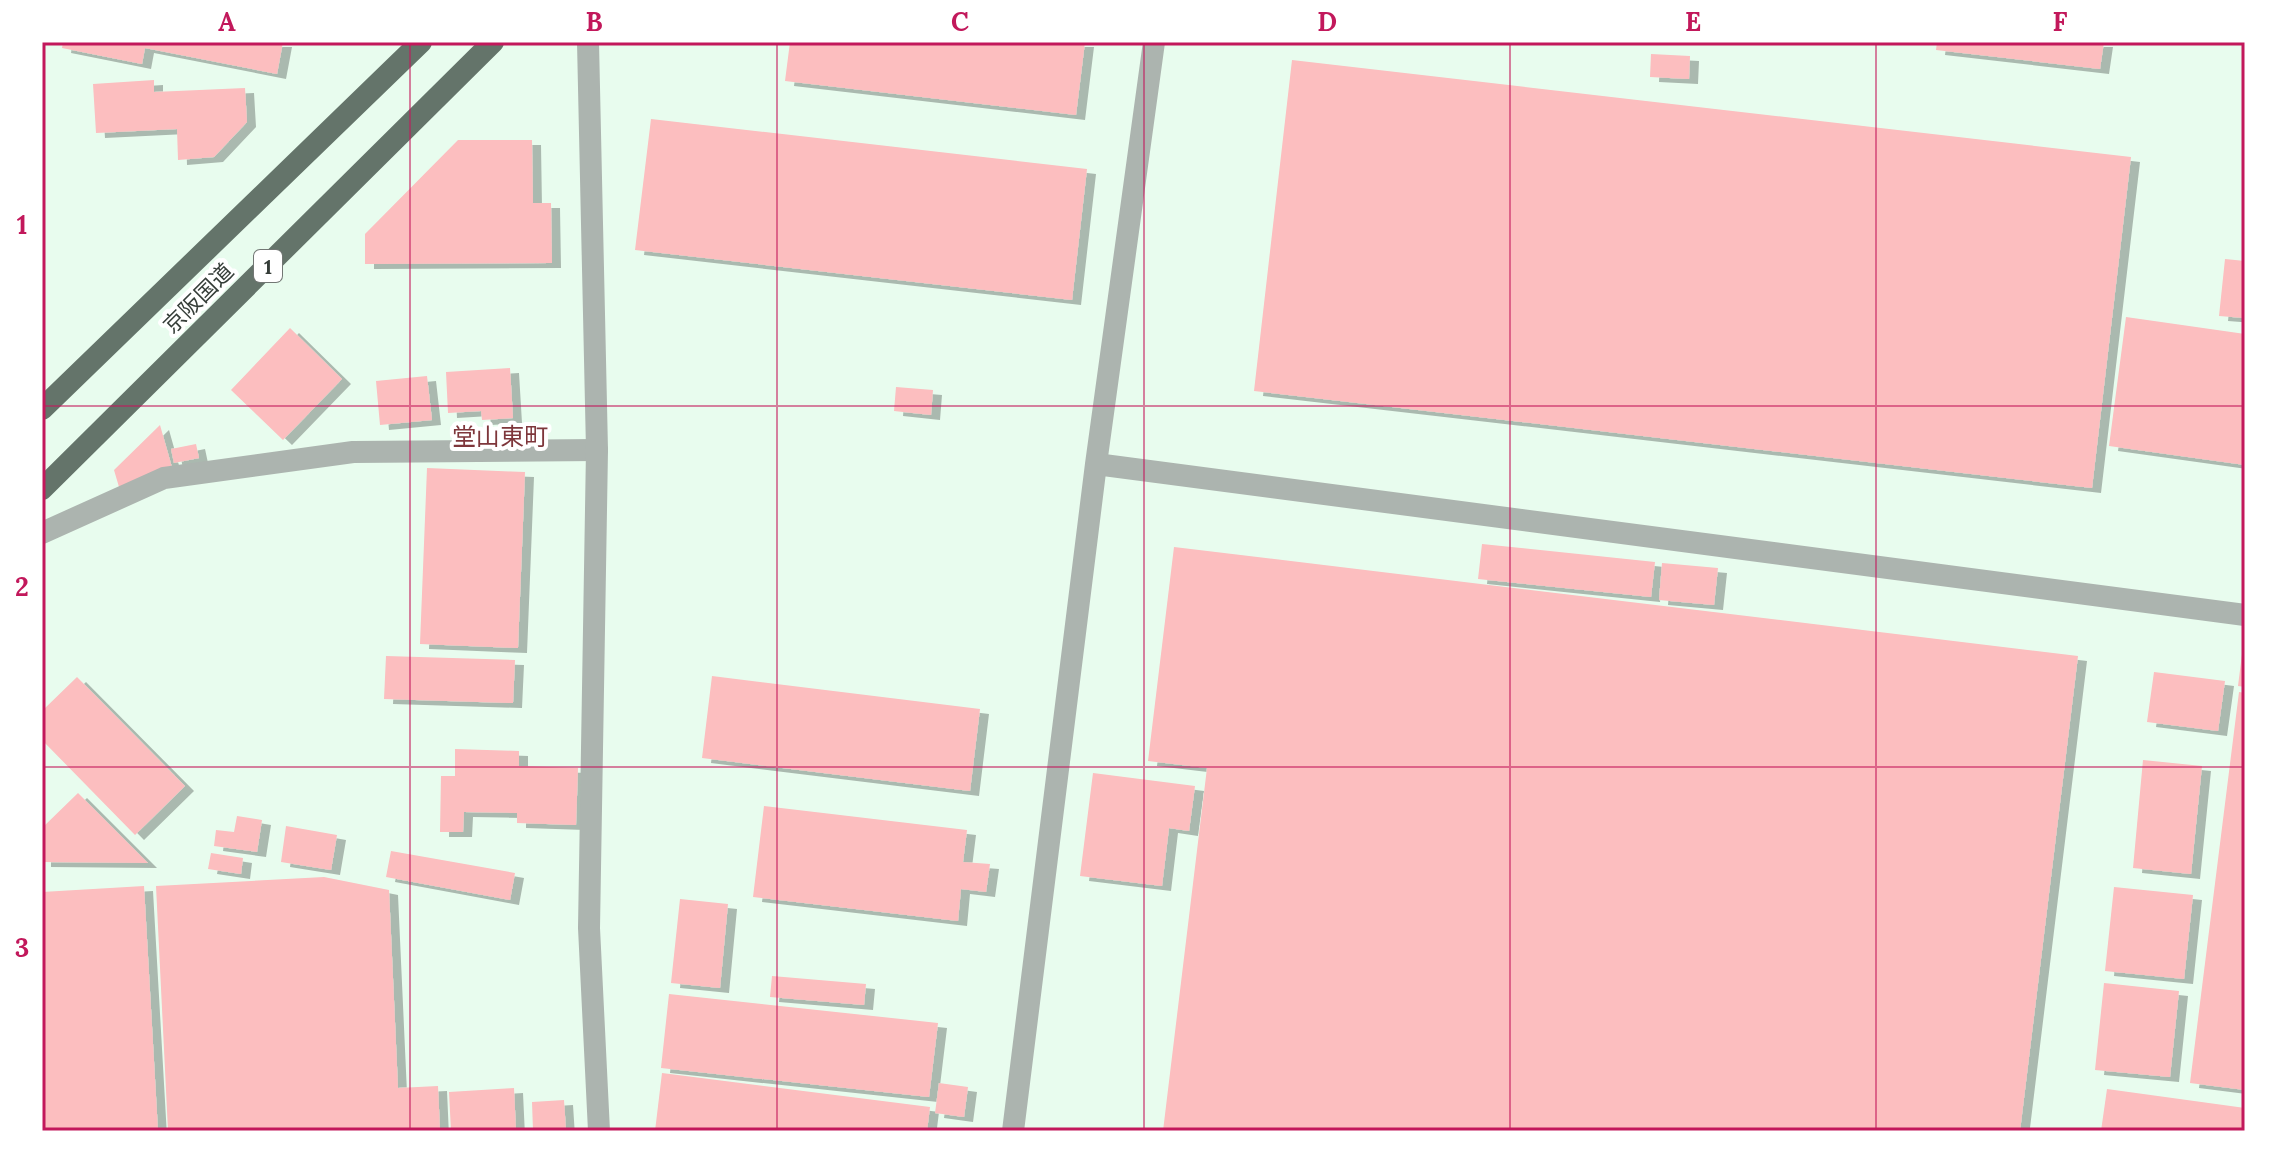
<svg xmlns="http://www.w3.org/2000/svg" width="2287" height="1173" font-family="Lora,'Noto Sans JP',serif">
  <defs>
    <filter id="shadow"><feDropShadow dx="9" dy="5" stdDeviation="0" flood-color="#0004"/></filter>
  </defs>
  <rect width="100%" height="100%" fill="#e8fcee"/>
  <path fill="#fcbebf" filter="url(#shadow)" d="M 63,42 L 283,42 L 277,74 L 145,48 L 142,64 L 62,48 Z
    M 790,42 L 1085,42 L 1076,115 L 785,81 Z
    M 1937,42 L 2104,42 L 2100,69 L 1936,50 Z
    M 1651,54 L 1690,56 L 1689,79 L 1650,77 Z
    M 1292,60 L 2131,157 L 2092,488 L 1254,391 Z
    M 154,80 L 154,92 L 245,88 L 247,122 L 214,157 L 178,160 L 177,129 L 96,133 L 93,84 Z
    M 651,119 L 1087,169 L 1072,300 L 635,250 Z
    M 458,140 L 532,140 L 533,203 L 551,203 L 552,263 L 365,264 L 365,234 Z
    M 2225,259 L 2245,261 L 2245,318 L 2219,316 Z
    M 2126,317 L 2245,334 L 2245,465 L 2109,446 Z
    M 290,328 L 342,379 L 283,440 L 231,390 Z
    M 510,368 L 513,418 L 482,420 L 481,411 L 448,413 L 446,372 Z
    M 427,376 L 432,420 L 380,425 L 376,381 Z
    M 896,387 L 933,390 L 931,415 L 894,411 Z
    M 160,425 L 173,471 L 119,487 L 114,470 Z
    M 196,444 L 199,458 L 174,463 L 171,449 Z
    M 427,468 L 525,472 L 518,648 L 420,644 Z
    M 1482,544 L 1655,562 L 1651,597 L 1478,579 Z
    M 1174,547 L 2078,656 L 2020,1131 L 1163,1131 L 1207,768 L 1148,761 Z
    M 1662,563 L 1718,568 L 1714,605 L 1659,600 Z
    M 2243,646 L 2245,646 L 2245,687 L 2238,686 Z
    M 386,656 L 515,660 L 513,703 L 384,699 Z
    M 2154,672 L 2225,681 L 2218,731 L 2147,722 Z
    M 712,676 L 980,709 L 970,791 L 702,758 Z
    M 77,677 L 185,786 L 135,835 L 42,740 L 42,711 Z
    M 2239,692 L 2245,693 L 2245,1090 L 2190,1083 Z
    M 455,749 L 519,751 L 519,766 L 578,768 L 576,825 L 517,823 L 517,813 L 464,812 L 463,832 L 440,832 L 441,776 L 455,776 Z
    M 2143,760 L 2202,766 L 2191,874 L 2133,868 Z
    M 1093,773 L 1195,786 L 1189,831 L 1169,828 L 1162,886 L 1080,876 Z
    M 78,793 L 148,863 L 42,862 L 42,828 Z
    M 764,806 L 967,830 L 963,862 L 990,864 L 986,892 L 961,889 L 958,921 L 753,897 Z
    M 237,816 L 262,820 L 257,852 L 214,846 L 216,830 L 234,832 Z
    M 286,826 L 337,835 L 331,870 L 281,862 Z
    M 391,851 L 515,873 L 510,900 L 386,877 Z
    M 211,853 L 243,858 L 241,874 L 208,869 Z
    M 324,877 L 389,890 L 398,1088 L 438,1086 L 440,1131 L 168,1131 L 156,886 Z
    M 144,886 L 158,1131 L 42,1131 L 42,892 Z
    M 2114,887 L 2193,895 L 2184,979 L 2105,971 Z
    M 680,899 L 728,904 L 720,988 L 671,983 Z
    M 772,976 L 866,984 L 864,1005 L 770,997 Z
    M 2104,983 L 2179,991 L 2170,1077 L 2095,1070 Z
    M 669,994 L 938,1023 L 929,1097 L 661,1068 Z
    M 662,1073 L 930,1107 L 927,1131 L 655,1131 Z
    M 939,1083 L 968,1087 L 964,1117 L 935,1113 Z
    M 514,1088 L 516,1131 L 451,1131 L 449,1092 Z
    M 2107,1089 L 2245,1108 L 2245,1131 L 2101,1131 Z
    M 564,1100 L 566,1131 L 533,1131 L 532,1102 Z"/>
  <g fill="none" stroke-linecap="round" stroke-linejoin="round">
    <path stroke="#acb4af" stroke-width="22" d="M 1096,464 L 2245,615
      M 42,533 L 164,478 L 353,452 L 597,450
      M 1013,1131 L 1096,464 L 1154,42"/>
    <path stroke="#acb4af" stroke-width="22" d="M 588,42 L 597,450 L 589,928 L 599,1131"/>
    <path stroke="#64746a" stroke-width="22" d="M 42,409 L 421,42
      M 42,489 L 493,42"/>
  </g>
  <path fill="none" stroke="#c2185b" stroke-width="2" stroke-opacity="0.55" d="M 410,42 L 410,1131M 777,42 L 777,1131M 1144,42 L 1144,1131M 1510,42 L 1510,1131M 1876,42 L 1876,1131M 42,406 L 2245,406M 42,767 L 2245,767"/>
  <g text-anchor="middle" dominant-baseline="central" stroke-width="8" stroke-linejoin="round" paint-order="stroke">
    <rect fill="#fff" stroke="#727774" stroke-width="2" x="254" y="250" width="28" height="32" rx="6"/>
    <g font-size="20" font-weight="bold" fill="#353d38">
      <text x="268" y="266">1</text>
    </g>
    <g font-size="22" fill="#353d38" stroke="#fff">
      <text transform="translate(198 298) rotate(-45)">京阪国道</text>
    </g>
    <g font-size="24" fill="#7e363b" stroke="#fff">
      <text x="500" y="436">堂山東町</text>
    </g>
  </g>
  <rect width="2287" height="1173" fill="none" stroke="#ffffff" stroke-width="88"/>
  <rect x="44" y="44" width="2199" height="1085" fill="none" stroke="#c2185b" stroke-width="3"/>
  <g font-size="26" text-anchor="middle" font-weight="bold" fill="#c2185b">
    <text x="227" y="31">A</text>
    <text x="594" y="31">B</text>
    <text x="960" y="31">C</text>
    <text x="1327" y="31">D</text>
    <text x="1693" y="31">E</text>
    <text x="2060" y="31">F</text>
    <text x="22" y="234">1</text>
    <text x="22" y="596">2</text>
    <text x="22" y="957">3</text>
  </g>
</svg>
